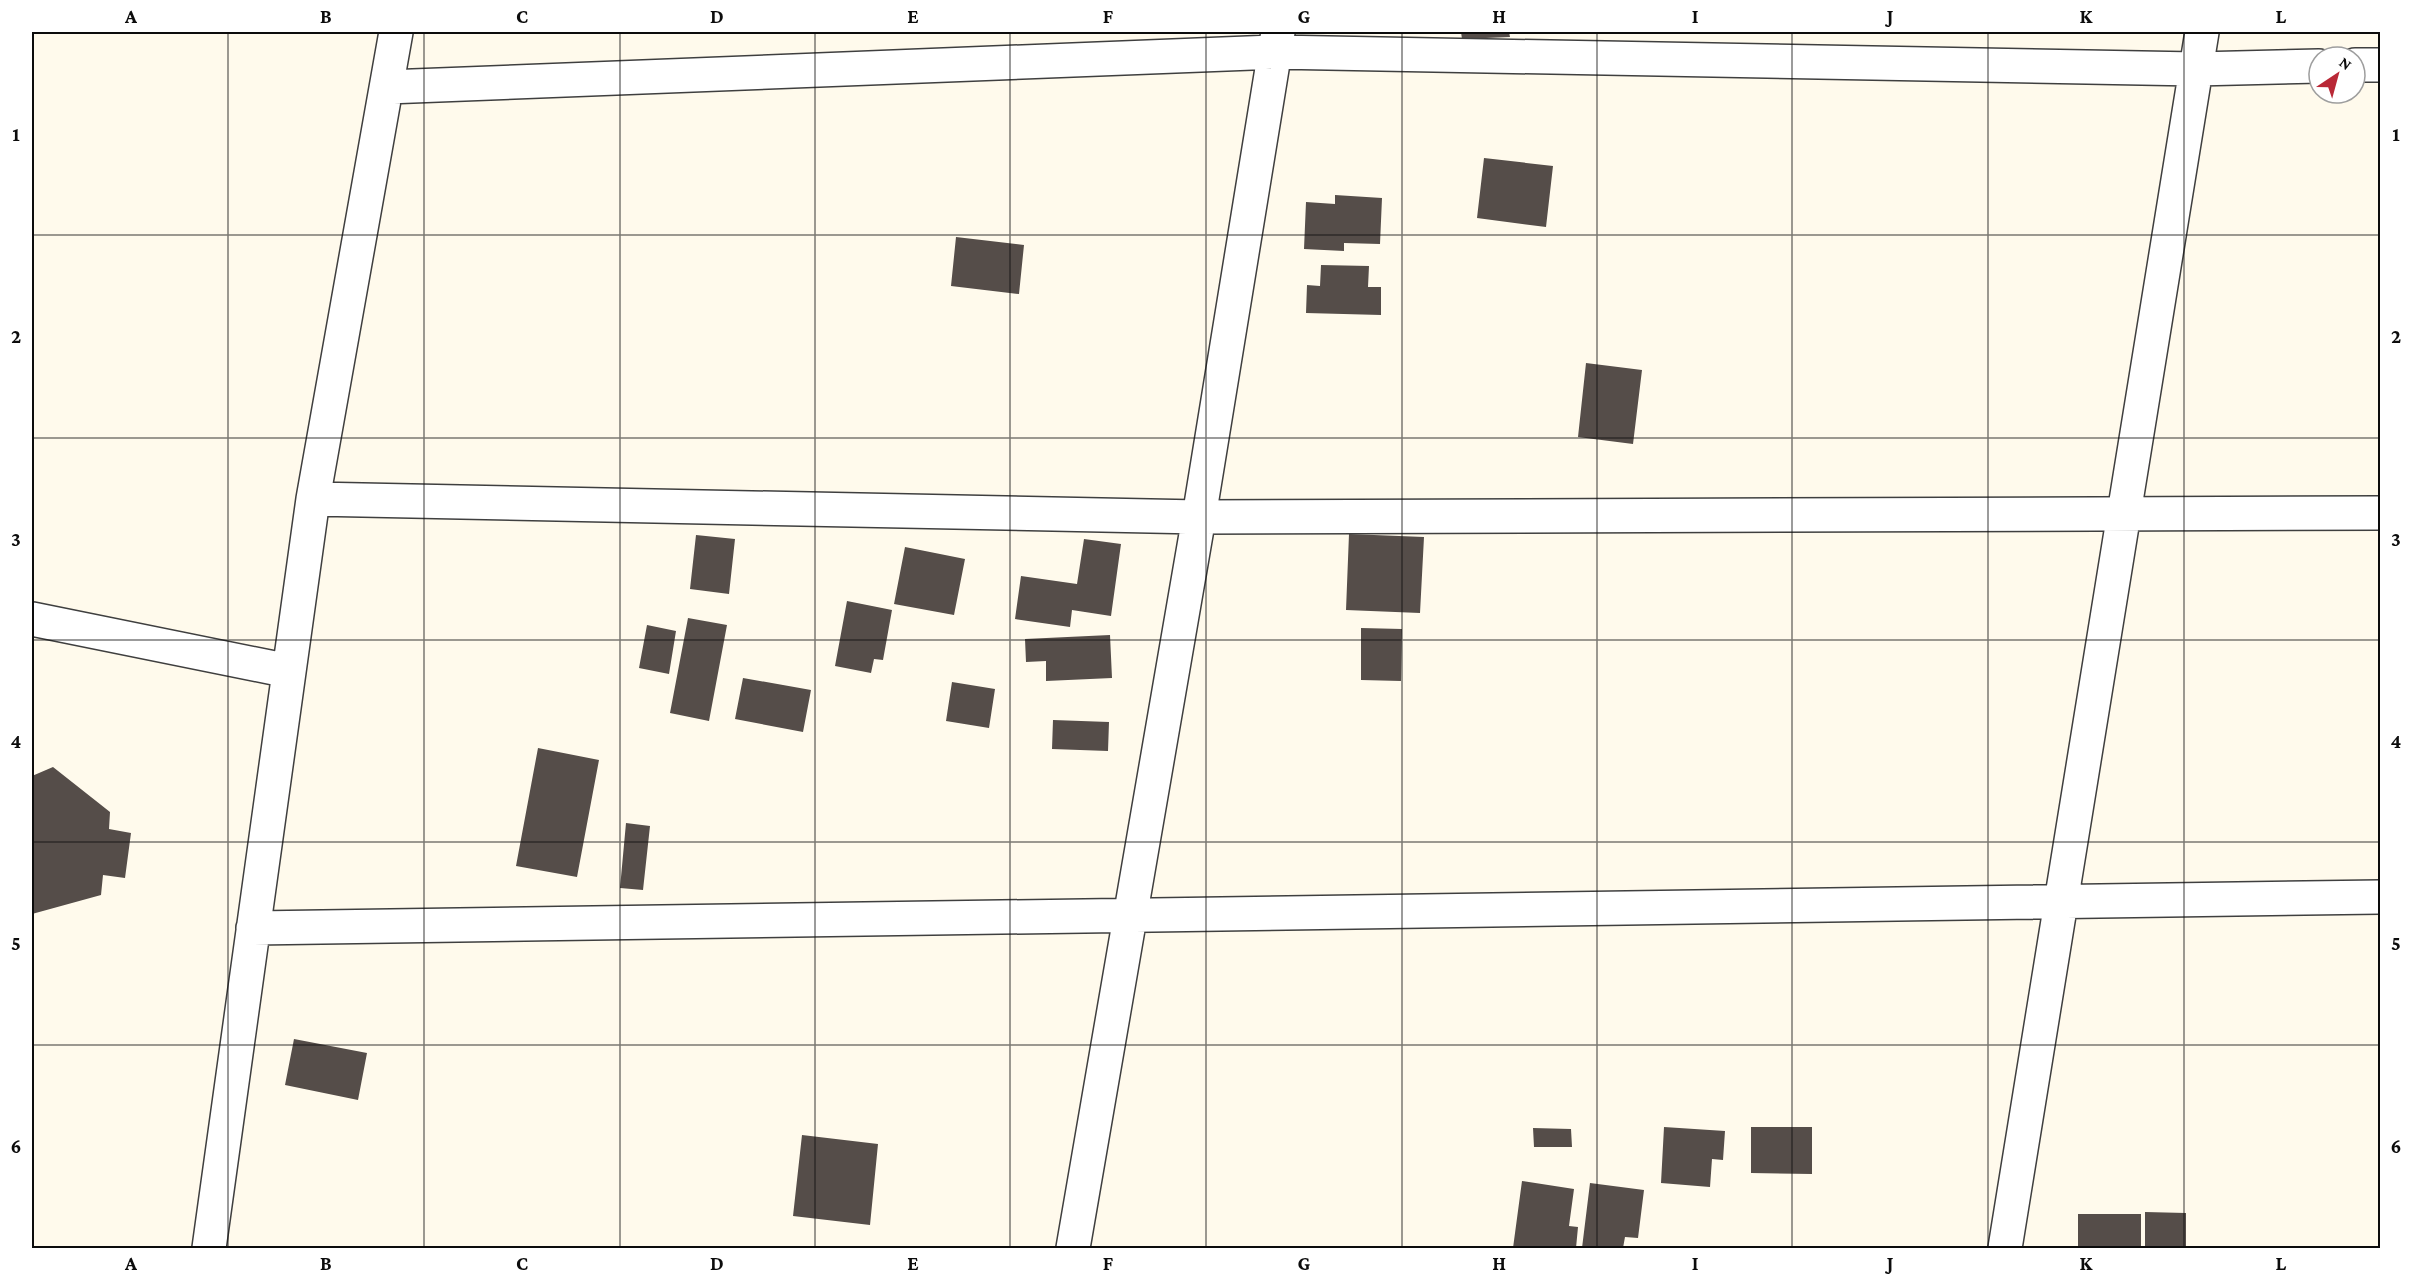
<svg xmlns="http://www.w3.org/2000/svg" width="2412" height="1280" font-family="'Crimson Pro',serif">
  <rect width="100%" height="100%" fill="#fffaec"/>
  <path fill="#554d49" d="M 1461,32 L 1509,32 L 1510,37 L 1462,39 Z
    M 1484,158 L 1553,166 L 1546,227 L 1477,218 Z
    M 1335,195 L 1382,198 L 1380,244 L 1344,243 L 1344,251 L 1304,249 L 1306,202 L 1335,204 Z
    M 956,237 L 1024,245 L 1019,294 L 951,286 Z
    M 1321,265 L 1369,266 L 1368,287 L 1381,287 L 1381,315 L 1306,313 L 1307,285 L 1320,286 Z
    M 1586,363 L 1642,370 L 1633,444 L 1578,437 Z
    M 1349,534 L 1424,537 L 1420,613 L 1346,610 Z
    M 696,535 L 735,539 L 729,594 L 690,589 Z
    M 1084,539 L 1121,544 L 1111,616 L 1072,610 L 1070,627 L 1015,619 L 1021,576 L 1077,584 Z
    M 905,547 L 965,559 L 954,615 L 894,604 Z
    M 847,601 L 892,610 L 883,660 L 874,659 L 871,673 L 835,666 Z
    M 688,618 L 727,625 L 709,721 L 670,713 Z
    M 647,625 L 676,631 L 669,674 L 639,668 Z
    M 1361,628 L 1402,629 L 1401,681 L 1361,680 Z
    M 1110,635 L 1112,678 L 1046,681 L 1046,661 L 1026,662 L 1025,639 Z
    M 743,678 L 811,690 L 803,732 L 735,719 Z
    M 952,682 L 995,689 L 989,728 L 946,721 Z
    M 1053,720 L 1109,722 L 1108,751 L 1052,749 Z
    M 538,748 L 599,760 L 577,877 L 516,866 Z
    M 53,767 L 110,812 L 109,829 L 131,833 L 125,878 L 103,875 L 101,895 L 32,914 L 32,776 Z
    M 626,823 L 650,826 L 643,890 L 620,888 Z
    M 294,1039 L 367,1053 L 358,1100 L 285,1085 Z
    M 1664,1127 L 1725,1131 L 1723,1160 L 1712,1159 L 1710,1187 L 1661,1183 Z
    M 1751,1127 L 1812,1127 L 1812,1174 L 1751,1173 Z
    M 1533,1128 L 1571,1129 L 1572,1147 L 1534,1147 Z
    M 802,1135 L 878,1144 L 870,1225 L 793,1216 Z
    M 1522,1181 L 1574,1189 L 1569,1226 L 1578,1227 L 1576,1248 L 1513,1248 Z
    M 1590,1183 L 1644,1190 L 1638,1238 L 1625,1237 L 1623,1248 L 1582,1248 Z
    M 2145,1212 L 2186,1213 L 2186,1246 L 2145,1246 Z
    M 2078,1214 L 2141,1214 L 2141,1248 L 2078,1248 Z"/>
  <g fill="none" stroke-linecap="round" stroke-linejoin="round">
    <defs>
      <path id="minor" d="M 2355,65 L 2380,65
        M 387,87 L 1275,52 L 2196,69 L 2319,66
        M 313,499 L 1199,517 L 2380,513
        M 32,619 L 289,671
        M 253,928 L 2380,897
        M 209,1248 L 313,499 L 396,32
        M 1073,1248 L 1199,517 L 1278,32
        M 2005,1248 L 2202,32"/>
    </defs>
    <use href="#minor" stroke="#3f3f3f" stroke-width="36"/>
    <use href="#minor" stroke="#fff" stroke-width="33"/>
  </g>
  <path fill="none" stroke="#0c0c0c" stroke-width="1.5" stroke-opacity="0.55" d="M 228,32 L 228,1248M 424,32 L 424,1248M 620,32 L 620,1248M 815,32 L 815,1248M 1010,32 L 1010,1248M 1206,32 L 1206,1248M 1402,32 L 1402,1248M 1597,32 L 1597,1248M 1792,32 L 1792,1248M 1988,32 L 1988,1248M 2184,32 L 2184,1248M 32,235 L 2380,235M 32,438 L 2380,438M 32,640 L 2380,640M 32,842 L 2380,842M 32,1045 L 2380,1045"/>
  <rect width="2412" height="1280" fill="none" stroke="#ffffff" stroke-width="66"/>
  <g transform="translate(2337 75) rotate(36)"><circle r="28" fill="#ffffff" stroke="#9e9e9e" stroke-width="1.5"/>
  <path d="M0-4.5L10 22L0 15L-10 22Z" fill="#b92836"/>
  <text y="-9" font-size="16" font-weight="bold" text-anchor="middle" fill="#0c0c0c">N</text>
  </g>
  <rect x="33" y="33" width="2346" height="1214" fill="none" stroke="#0c0c0c" stroke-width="2"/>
  <g font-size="20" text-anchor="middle" font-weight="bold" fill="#0c0c0c">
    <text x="131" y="23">A</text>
    <text x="326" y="23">B</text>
    <text x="522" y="23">C</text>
    <text x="717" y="23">D</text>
    <text x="913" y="23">E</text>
    <text x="1108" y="23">F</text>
    <text x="1304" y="23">G</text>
    <text x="1499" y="23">H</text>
    <text x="1695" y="23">I</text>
    <text x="1890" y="23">J</text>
    <text x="2086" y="23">K</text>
    <text x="2281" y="23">L</text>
    <text x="16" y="141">1</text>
    <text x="2396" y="141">1</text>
    <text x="16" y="343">2</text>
    <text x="2396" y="343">2</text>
    <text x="16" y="546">3</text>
    <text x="2396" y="546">3</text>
    <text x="16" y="748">4</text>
    <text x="2396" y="748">4</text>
    <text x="16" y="950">5</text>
    <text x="2396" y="950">5</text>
    <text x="16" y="1153">6</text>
    <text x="2396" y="1153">6</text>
    <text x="131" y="1270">A</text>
    <text x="326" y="1270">B</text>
    <text x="522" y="1270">C</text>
    <text x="717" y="1270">D</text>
    <text x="913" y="1270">E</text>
    <text x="1108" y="1270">F</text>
    <text x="1304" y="1270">G</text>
    <text x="1499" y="1270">H</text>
    <text x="1695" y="1270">I</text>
    <text x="1890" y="1270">J</text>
    <text x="2086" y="1270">K</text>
    <text x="2281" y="1270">L</text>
  </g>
</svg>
